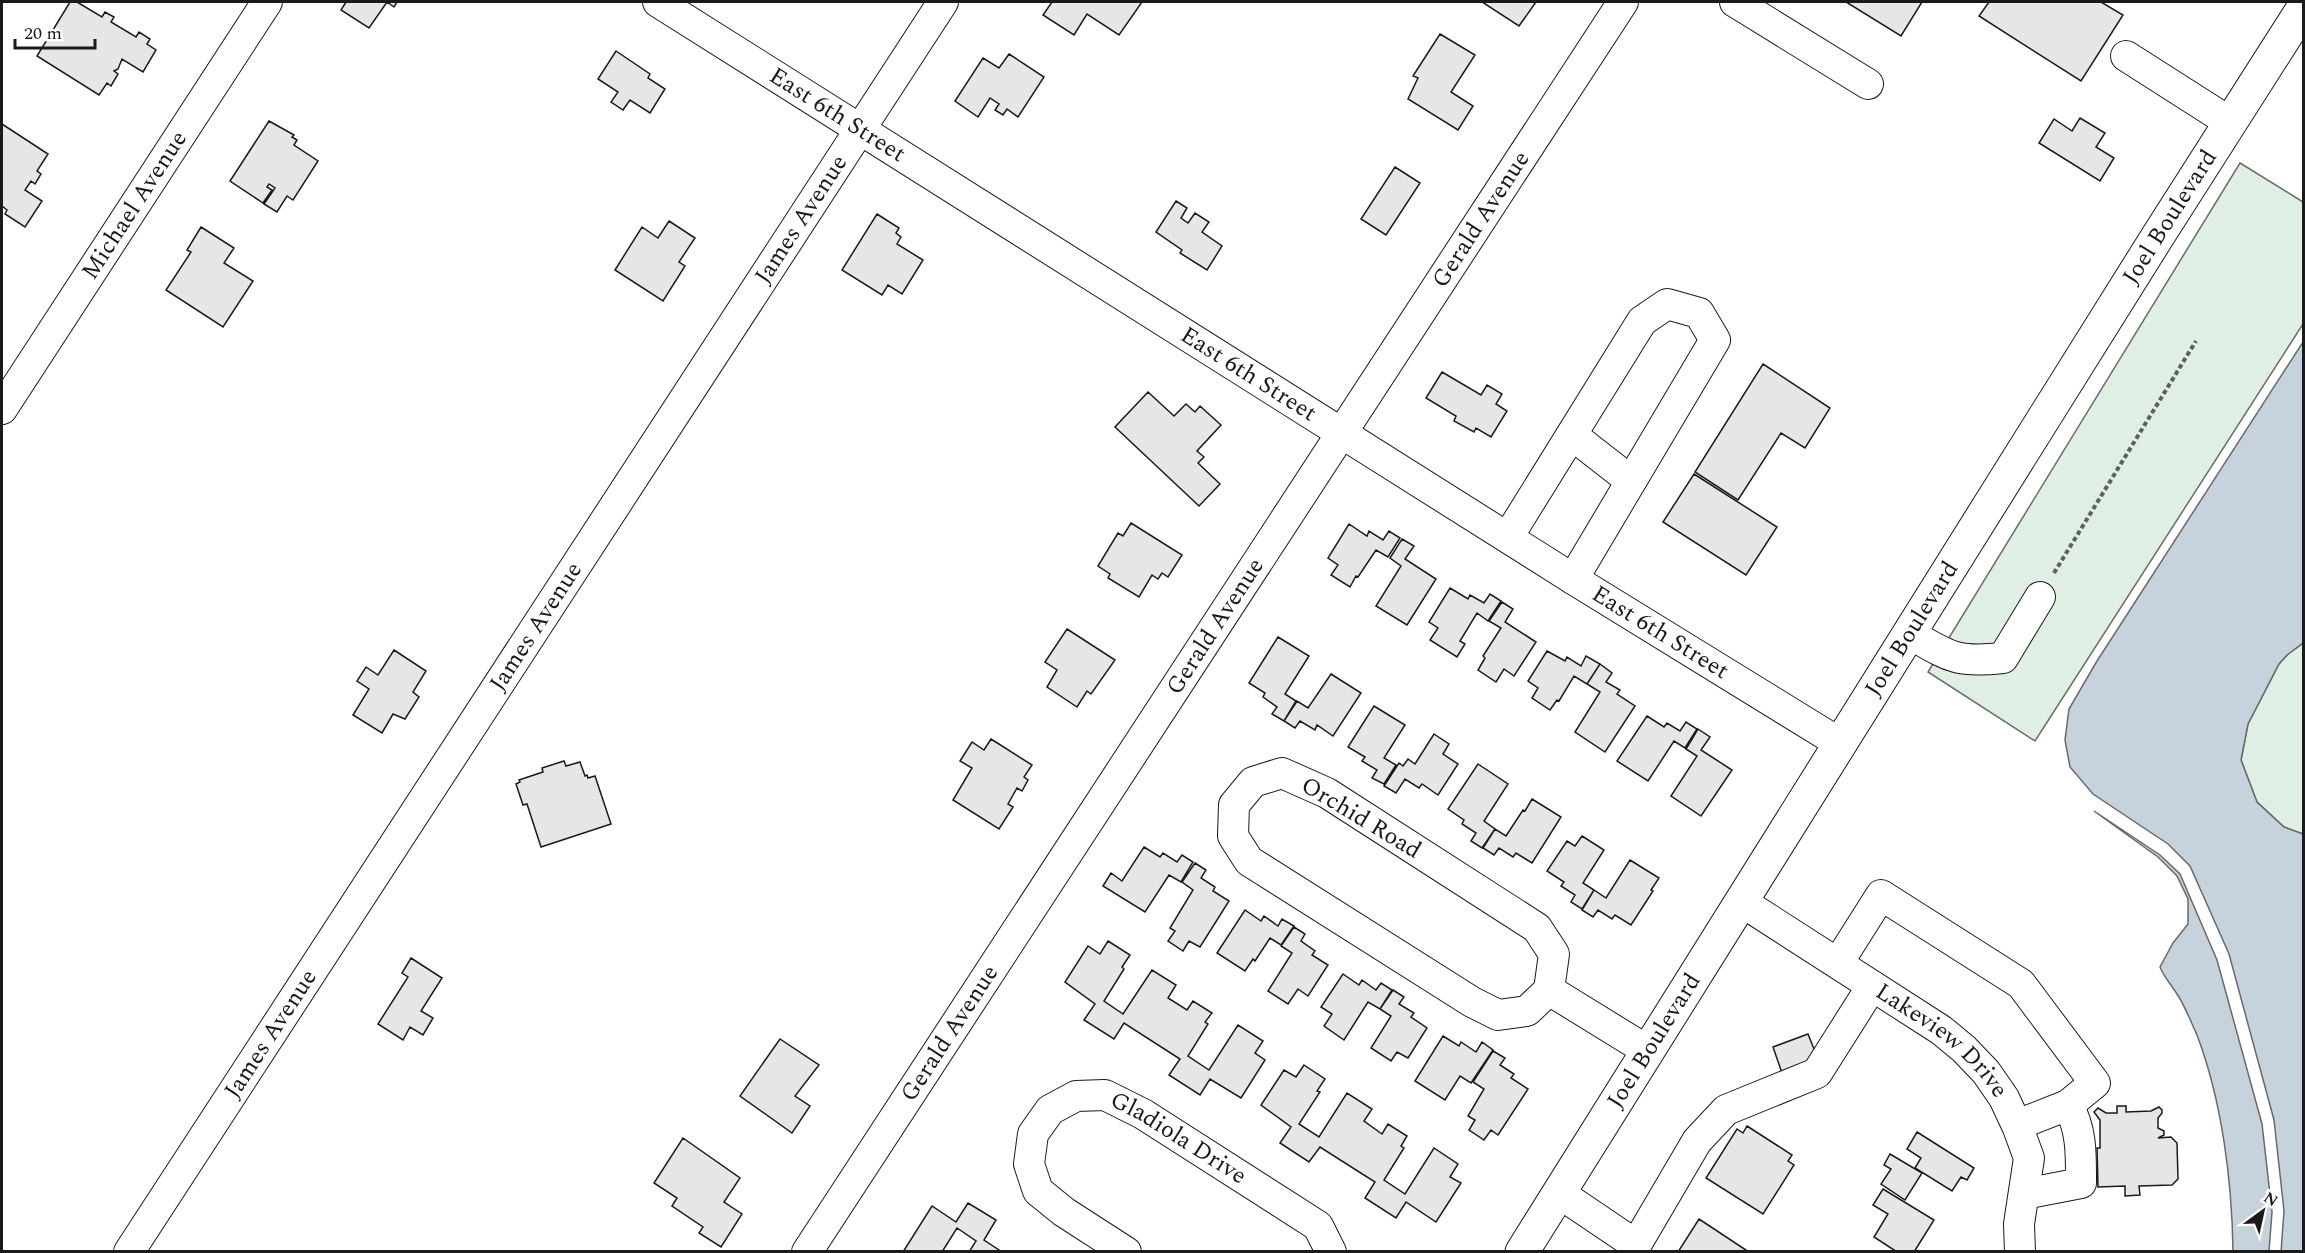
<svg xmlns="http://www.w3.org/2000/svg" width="2305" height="1253" font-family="Spectral,serif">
  <rect width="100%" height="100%" fill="#fff"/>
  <path fill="#e0efe3" stroke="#6a6a6a" stroke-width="1.5" d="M 2240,163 L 2303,202 L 2303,324 L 2035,741 L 1928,672 Z
    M 2303,643 L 2303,834 L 2284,827 L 2257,802 L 2241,760 L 2248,724 L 2279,664 L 2287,655 Z"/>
  <path fill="#c6d2dc" stroke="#6a6a6a" stroke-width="1.5" d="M 2303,342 L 2303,643 L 2287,655 L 2279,664 L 2248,724 L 2241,760 L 2257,802 L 2284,827 L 2303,834 L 2303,1251 L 2281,1252 L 2284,1211 L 2274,1120 L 2229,954 L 2190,866 L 2168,844 L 2093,794 L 2070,767 L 2065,740 L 2069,709 L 2097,661 Z
    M 2094,811 L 2160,855 L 2180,874 L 2217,960 L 2262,1124 L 2272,1212 L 2269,1251 L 2233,1251 C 2232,1181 2222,1101 2197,1035 C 2191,1022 2185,1006 2177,994 C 2171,984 2165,979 2160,967 L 2173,943 L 2188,924 L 2188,899 L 2177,876 L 2158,857 Z"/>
  <path fill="#e6e6e6" stroke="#1a1a1a" stroke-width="1.5" d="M 70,2 L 77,2 L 102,17 L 105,12 L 114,17 L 111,22 L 136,37 L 139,32 L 150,39 L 147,44 L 156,50 L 143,72 L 122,59 L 118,69 L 114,71 L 118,74 L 111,86 L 107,83 L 99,95 L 37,56 Z
    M 346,2 L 397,2 L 394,7 L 387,2 L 369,28 L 341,10 Z
    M 1052,2 L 1142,2 L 1119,35 L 1087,14 L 1074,35 L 1043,15 Z
    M 1482,2 L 1536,2 L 1519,26 Z
    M 1846,2 L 1922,2 L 1901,36 Z
    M 1989,2 L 2101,2 L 2123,15 L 2081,81 L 1979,16 Z
    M 1440,34 L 1475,55 L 1451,92 L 1473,106 L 1458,130 L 1408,99 L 1418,78 L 1413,76 Z
    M 616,51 L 650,74 L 648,78 L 665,89 L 650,113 L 630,100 L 623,110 L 611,102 L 618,92 L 598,79 Z
    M 1009,54 L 1044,77 L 1018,117 L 1007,109 L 1003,115 L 995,110 L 999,104 L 990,98 L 978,117 L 955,101 L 983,58 L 999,68 Z
    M 2080,118 L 2105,133 L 2096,147 L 2114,158 L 2100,181 L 2039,143 L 2054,119 L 2072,131 Z
    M 269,121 L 294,135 L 292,137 L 297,140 L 294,145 L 318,161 L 293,200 L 287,196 L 277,212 L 264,204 L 275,188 L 269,184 L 267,187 L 272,190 L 263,203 L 230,181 Z
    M 2,124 L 48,154 L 37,171 L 41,174 L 35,184 L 31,181 L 25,190 L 42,201 L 25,227 L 5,214 L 7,210 L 2,206 Z
    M 1395,167 L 1420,183 L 1386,235 L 1361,219 Z
    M 1176,201 L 1187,208 L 1181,218 L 1188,223 L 1195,213 L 1209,222 L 1202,232 L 1222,246 L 1207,270 L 1180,253 L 1182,250 L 1156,232 Z
    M 877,214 L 899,228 L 896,233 L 901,237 L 897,244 L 923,260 L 902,294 L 888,285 L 882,295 L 842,270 Z
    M 669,221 L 695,238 L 679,262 L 685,266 L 663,301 L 615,270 L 642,227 L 658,238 Z
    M 201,227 L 234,248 L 224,263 L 253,281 L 223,327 L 166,290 L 191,252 L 187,250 Z
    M 1763,364 L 1830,408 L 1805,448 L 1781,433 L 1738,500 L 1695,472 Z
    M 1442,372 L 1481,395 L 1487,385 L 1502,394 L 1496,404 L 1507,411 L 1491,437 L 1476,428 L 1474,432 L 1454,421 L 1456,416 L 1426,398 Z
    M 1148,392 L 1174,416 L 1186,404 L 1195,412 L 1200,406 L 1221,425 L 1197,451 L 1204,457 L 1198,463 L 1220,484 L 1199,506 L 1115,427 Z
    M 1694,474 L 1777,527 L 1746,575 L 1663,522 Z
    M 1131,523 L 1182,555 L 1168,577 L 1162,573 L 1158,579 L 1152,575 L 1139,597 L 1108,578 L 1110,574 L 1098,566 L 1118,533 L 1123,536 Z
    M 1349,524 L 1367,536 L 1369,531 L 1383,540 L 1389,531 L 1400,538 L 1388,557 L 1376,550 L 1358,577 L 1356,576 L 1350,587 L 1331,575 L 1338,565 L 1328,558 Z
    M 1402,539 L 1414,546 L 1405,559 L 1436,579 L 1407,625 L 1376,606 L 1401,566 L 1390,558 Z
    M 1450,588 L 1468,599 L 1470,595 L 1484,603 L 1490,594 L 1501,601 L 1488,621 L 1477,613 L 1460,641 L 1465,644 L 1457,657 L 1430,640 L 1438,628 L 1429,622 Z
    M 1502,602 L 1513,609 L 1505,622 L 1536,642 L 1514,676 L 1504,669 L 1496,682 L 1478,670 L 1485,658 L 1483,656 L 1501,628 L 1489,621 Z
    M 1067,629 L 1115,660 L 1091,694 L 1087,691 L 1077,707 L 1047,687 L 1057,670 L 1045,662 Z
    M 1278,637 L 1309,656 L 1285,694 L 1296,701 L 1284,721 L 1272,714 L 1277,707 L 1263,697 L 1265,693 L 1249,683 Z
    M 394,650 L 426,671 L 413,692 L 419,697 L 405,719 L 393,714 L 382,733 L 353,715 L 369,689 L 357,681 L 366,667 L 378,675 Z
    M 1547,651 L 1565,661 L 1567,657 L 1581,666 L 1586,656 L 1600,664 L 1587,684 L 1574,676 L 1559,701 L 1557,700 L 1550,710 L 1532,698 L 1538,688 L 1528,681 Z
    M 1600,664 L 1612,673 L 1606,682 L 1620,690 L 1617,694 L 1635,706 L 1605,752 L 1575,732 L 1600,692 L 1587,684 Z
    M 1331,674 L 1361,693 L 1333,736 L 1317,725 L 1315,730 L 1300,721 L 1295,728 L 1284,721 L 1297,701 L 1308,708 Z
    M 1374,706 L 1405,725 L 1384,758 L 1396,765 L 1384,784 L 1372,778 L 1377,770 L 1362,761 L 1365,757 L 1348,747 Z
    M 1647,716 L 1664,727 L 1667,723 L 1680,731 L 1686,722 L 1697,729 L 1685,748 L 1674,741 L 1648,781 L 1617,761 Z
    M 1698,729 L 1710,737 L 1701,750 L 1732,770 L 1701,816 L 1671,796 L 1697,756 L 1686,749 Z
    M 1434,734 L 1449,744 L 1443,754 L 1458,764 L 1438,795 L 1422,784 L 1419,788 L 1405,779 L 1396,793 L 1384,786 L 1399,763 L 1403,766 L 1408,759 L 1415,764 Z
    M 991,739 L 1032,765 L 1024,777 L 1028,780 L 1022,791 L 1017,788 L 1008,804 L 1013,807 L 999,829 L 953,800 L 972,768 L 960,761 L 972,742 L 984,750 Z
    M 564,761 L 566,766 L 580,762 L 585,776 L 587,775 L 588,778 L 595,776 L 611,824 L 541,847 L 527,804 L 523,805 L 516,784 L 520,782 L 519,780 L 543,772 L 542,768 Z
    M 1478,764 L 1508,784 L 1484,821 L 1495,829 L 1482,848 L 1471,841 L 1476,833 L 1462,824 L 1464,820 L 1448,809 Z
    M 1532,799 L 1561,817 L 1532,863 L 1516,853 L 1513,857 L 1499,848 L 1494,855 L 1483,848 L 1495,829 L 1506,836 L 1523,810 L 1525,811 Z
    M 1582,836 L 1604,850 L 1583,883 L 1594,890 L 1582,909 L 1571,902 L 1575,895 L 1561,886 L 1564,882 L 1547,871 L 1567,841 L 1575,846 Z
    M 1144,847 L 1160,857 L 1163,853 L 1177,862 L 1182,855 L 1193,862 L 1181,882 L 1169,875 L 1145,912 L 1103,886 L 1111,873 L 1122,881 Z
    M 1630,860 L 1659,878 L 1651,890 L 1653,891 L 1631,925 L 1615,915 L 1612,919 L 1598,910 L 1593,917 L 1582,910 L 1594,890 L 1606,898 Z
    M 1195,863 L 1206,870 L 1201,878 L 1215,887 L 1213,891 L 1229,901 L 1200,947 L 1189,941 L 1183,951 L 1168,941 L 1175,931 L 1170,928 L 1193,890 L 1182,882 Z
    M 1245,910 L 1261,921 L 1264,916 L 1278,926 L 1282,919 L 1294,926 L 1281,945 L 1270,938 L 1255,961 L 1253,959 L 1245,971 L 1217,953 Z
    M 1294,927 L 1305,934 L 1301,941 L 1315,951 L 1312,955 L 1328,965 L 1308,996 L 1298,989 L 1288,1004 L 1268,991 L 1292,953 L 1281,946 Z
    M 1108,941 L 1130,955 L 1122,967 L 1124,969 L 1104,1001 L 1123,1014 L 1152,970 L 1176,985 L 1168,998 L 1187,1010 L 1193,1001 L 1212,1013 L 1205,1022 L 1208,1024 L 1188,1056 L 1209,1070 L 1238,1025 L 1263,1041 L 1255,1053 L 1265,1060 L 1241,1098 L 1210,1079 L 1200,1095 L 1169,1075 L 1180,1059 L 1124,1023 L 1114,1039 L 1084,1020 L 1095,1004 L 1065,982 L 1088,946 L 1100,954 Z
    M 411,958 L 442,978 L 421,1011 L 433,1018 L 423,1035 L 410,1027 L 403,1040 L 378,1024 L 408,977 L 402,973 Z
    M 1343,974 L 1359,985 L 1362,980 L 1376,990 L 1381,983 L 1392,990 L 1380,1009 L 1368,1002 L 1344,1040 L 1324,1026 L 1332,1014 L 1321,1007 Z
    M 1393,990 L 1404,997 L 1399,1004 L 1414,1013 L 1411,1017 L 1427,1028 L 1408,1058 L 1397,1052 L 1391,1061 L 1371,1048 L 1391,1016 L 1380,1009 Z
    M 1808,1034 L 1818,1059 L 1782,1073 L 1773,1047 Z
    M 1443,1036 L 1459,1046 L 1461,1042 L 1476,1052 L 1482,1042 L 1493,1050 L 1471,1083 L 1460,1076 L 1445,1100 L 1415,1081 Z
    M 780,1039 L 819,1065 L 795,1096 L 810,1106 L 792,1133 L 740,1096 Z
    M 1493,1051 L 1505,1058 L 1500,1065 L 1514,1074 L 1511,1078 L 1528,1089 L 1498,1135 L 1491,1130 L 1484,1140 L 1469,1130 L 1475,1120 L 1468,1116 L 1484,1089 L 1473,1082 Z
    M 1304,1065 L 1325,1079 L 1317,1091 L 1320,1092 L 1299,1124 L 1319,1137 L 1347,1093 L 1372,1109 L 1364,1121 L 1382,1134 L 1388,1124 L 1407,1136 L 1401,1146 L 1404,1148 L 1384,1180 L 1405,1194 L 1434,1148 L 1458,1164 L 1450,1177 L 1461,1183 L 1436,1222 L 1406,1202 L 1396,1218 L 1365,1198 L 1375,1182 L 1320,1147 L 1309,1162 L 1280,1143 L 1291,1127 L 1261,1105 L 1284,1070 L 1296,1077 Z
    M 2117,1106 L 2126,1106 L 2126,1112 L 2151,1111 L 2159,1107 L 2162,1110 L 2162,1113 L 2158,1118 L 2158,1128 L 2164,1131 L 2164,1135 L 2158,1138 L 2171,1137 L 2177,1143 L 2178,1179 L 2172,1185 L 2139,1186 L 2140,1195 L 2125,1196 L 2125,1186 L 2098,1187 L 2097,1148 L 2100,1148 L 2100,1120 L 2094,1112 L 2098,1108 L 2106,1113 L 2117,1113 Z
    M 1747,1126 L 1792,1155 L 1788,1161 L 1794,1165 L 1763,1214 L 1706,1178 L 1737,1129 L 1743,1133 Z
    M 1917,1132 L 1974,1168 L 1967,1180 L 1961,1177 L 1952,1191 L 1915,1168 L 1921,1158 L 1907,1149 Z
    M 683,1138 L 740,1178 L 724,1202 L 742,1214 L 721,1247 L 699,1233 L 703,1227 L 672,1206 L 677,1198 L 654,1183 Z
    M 1890,1154 L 1922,1173 L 1905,1200 L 1881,1184 L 1891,1169 L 1884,1165 Z
    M 1883,1189 L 1934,1220 L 1914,1252 L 1897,1252 L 1874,1237 L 1888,1214 L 1873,1205 Z
    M 968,1203 L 996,1220 L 984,1240 L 1002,1252 L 969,1252 L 976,1241 L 957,1228 L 942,1252 L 903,1252 L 932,1206 L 956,1222 Z
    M 1699,1219 L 1749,1252 L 1678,1252 Z"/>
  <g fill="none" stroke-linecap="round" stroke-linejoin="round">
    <defs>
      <g id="minor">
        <path id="s1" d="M 658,2 L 1573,579 L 1841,744"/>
        <path d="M 1735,2 L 1868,84"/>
        <path d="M 2126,56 L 2231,123"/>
        <path id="s2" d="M 2,409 L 267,2"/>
        <path d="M 1572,435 L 1631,481"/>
        <path d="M 1508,537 L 1642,321 L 1667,304 L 1699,313 L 1715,340 L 1573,579"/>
        <path d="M 1910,634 C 1950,657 1956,663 2003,658 L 2040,597"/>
        <path d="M 1282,773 L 1327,793 L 1537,928 L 1554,954 L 1549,990 L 1527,1011 L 1498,1015 L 1472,1002 L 1249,861 L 1233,836 L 1234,805 L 1253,782 Z"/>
        <path id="s3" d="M 1742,902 L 1941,1030 L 1964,1049 L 1986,1072 L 2004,1098 L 2018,1128 L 2029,1158 L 2019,1224 L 2020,1252"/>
        <path d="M 1838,963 L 1881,895 L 2021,984 L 2095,1083 L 2068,1105"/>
        <path d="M 1549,990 L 1648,1051"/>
        <path d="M 2017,1125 L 2068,1105 C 2082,1130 2081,1155 2081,1183 L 2024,1194"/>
        <path d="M 1559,1193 L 1636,1245 L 1631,1252"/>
        <path d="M 1636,1245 L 1697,1141 L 1726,1110 L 1817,1073 L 1872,986"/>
        <path id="s4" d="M 129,1252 L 943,2"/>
        <path id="s5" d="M 807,1252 L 1623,2"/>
        <path id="s6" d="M 1126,1252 L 1064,1212 L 1038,1191 L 1029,1164 L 1033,1134 L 1050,1110 L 1076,1096 L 1105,1095 L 1143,1114 L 1318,1226 L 1331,1252"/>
      </g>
      <g id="major">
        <path id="s7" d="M 1522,1252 L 2156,239 L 2304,7"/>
      </g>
    </defs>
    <use href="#minor" stroke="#1a1a1a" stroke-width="32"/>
    <use href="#major" stroke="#1a1a1a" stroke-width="35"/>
    <path stroke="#5f5f5f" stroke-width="4" stroke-dasharray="4.5 3" stroke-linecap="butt" d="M 2054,573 L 2196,341"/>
    <use href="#minor" stroke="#fff" stroke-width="30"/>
    <use href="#major" stroke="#fff" stroke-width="33"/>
  </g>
  <g text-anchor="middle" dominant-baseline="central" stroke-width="4.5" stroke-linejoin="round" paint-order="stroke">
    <g font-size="24" fill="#1a1a1a" stroke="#fff">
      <text stroke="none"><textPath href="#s1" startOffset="212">East 6th Street</textPath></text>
      <text stroke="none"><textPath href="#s2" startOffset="243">Michael Avenue</textPath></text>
      <text stroke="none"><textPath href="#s7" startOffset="1221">Joel Boulevard</textPath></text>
      <text stroke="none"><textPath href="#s4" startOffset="1232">James Avenue</textPath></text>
      <text stroke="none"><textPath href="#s5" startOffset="1233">Gerald Avenue</textPath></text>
      <text stroke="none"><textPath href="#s1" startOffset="698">East 6th Street</textPath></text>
      <text stroke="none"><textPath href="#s4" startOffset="746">James Avenue</textPath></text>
      <text stroke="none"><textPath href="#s5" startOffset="747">Gerald Avenue</textPath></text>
      <text stroke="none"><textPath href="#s7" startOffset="735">Joel Boulevard</textPath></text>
      <text stroke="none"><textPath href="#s1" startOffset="1184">East 6th Street</textPath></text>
      <text transform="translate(1361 818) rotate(31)">Orchid Road</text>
      <text stroke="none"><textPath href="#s4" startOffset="260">James Avenue</textPath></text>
      <text stroke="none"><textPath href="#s5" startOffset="261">Gerald Avenue</textPath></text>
      <text stroke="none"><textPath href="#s7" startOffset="249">Joel Boulevard</textPath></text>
      <text stroke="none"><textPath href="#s3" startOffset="244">Lakeview Drive</textPath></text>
      <text stroke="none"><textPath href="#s6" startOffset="339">Gladiola Drive</textPath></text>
    </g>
  </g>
  <rect width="2305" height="1253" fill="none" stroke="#1a1a1a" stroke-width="6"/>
  <g transform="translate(2263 1211) rotate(33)" stroke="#ffffff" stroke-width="4.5" paint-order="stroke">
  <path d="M0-4.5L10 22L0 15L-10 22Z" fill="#1a1a1a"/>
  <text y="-9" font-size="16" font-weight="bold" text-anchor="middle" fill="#1a1a1a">N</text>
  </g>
  <path d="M15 39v9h80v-9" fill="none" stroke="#1a1a1a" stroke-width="3"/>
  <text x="24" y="39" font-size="18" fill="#1a1a1a" stroke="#ffffff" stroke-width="4.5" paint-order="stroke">20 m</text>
</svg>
